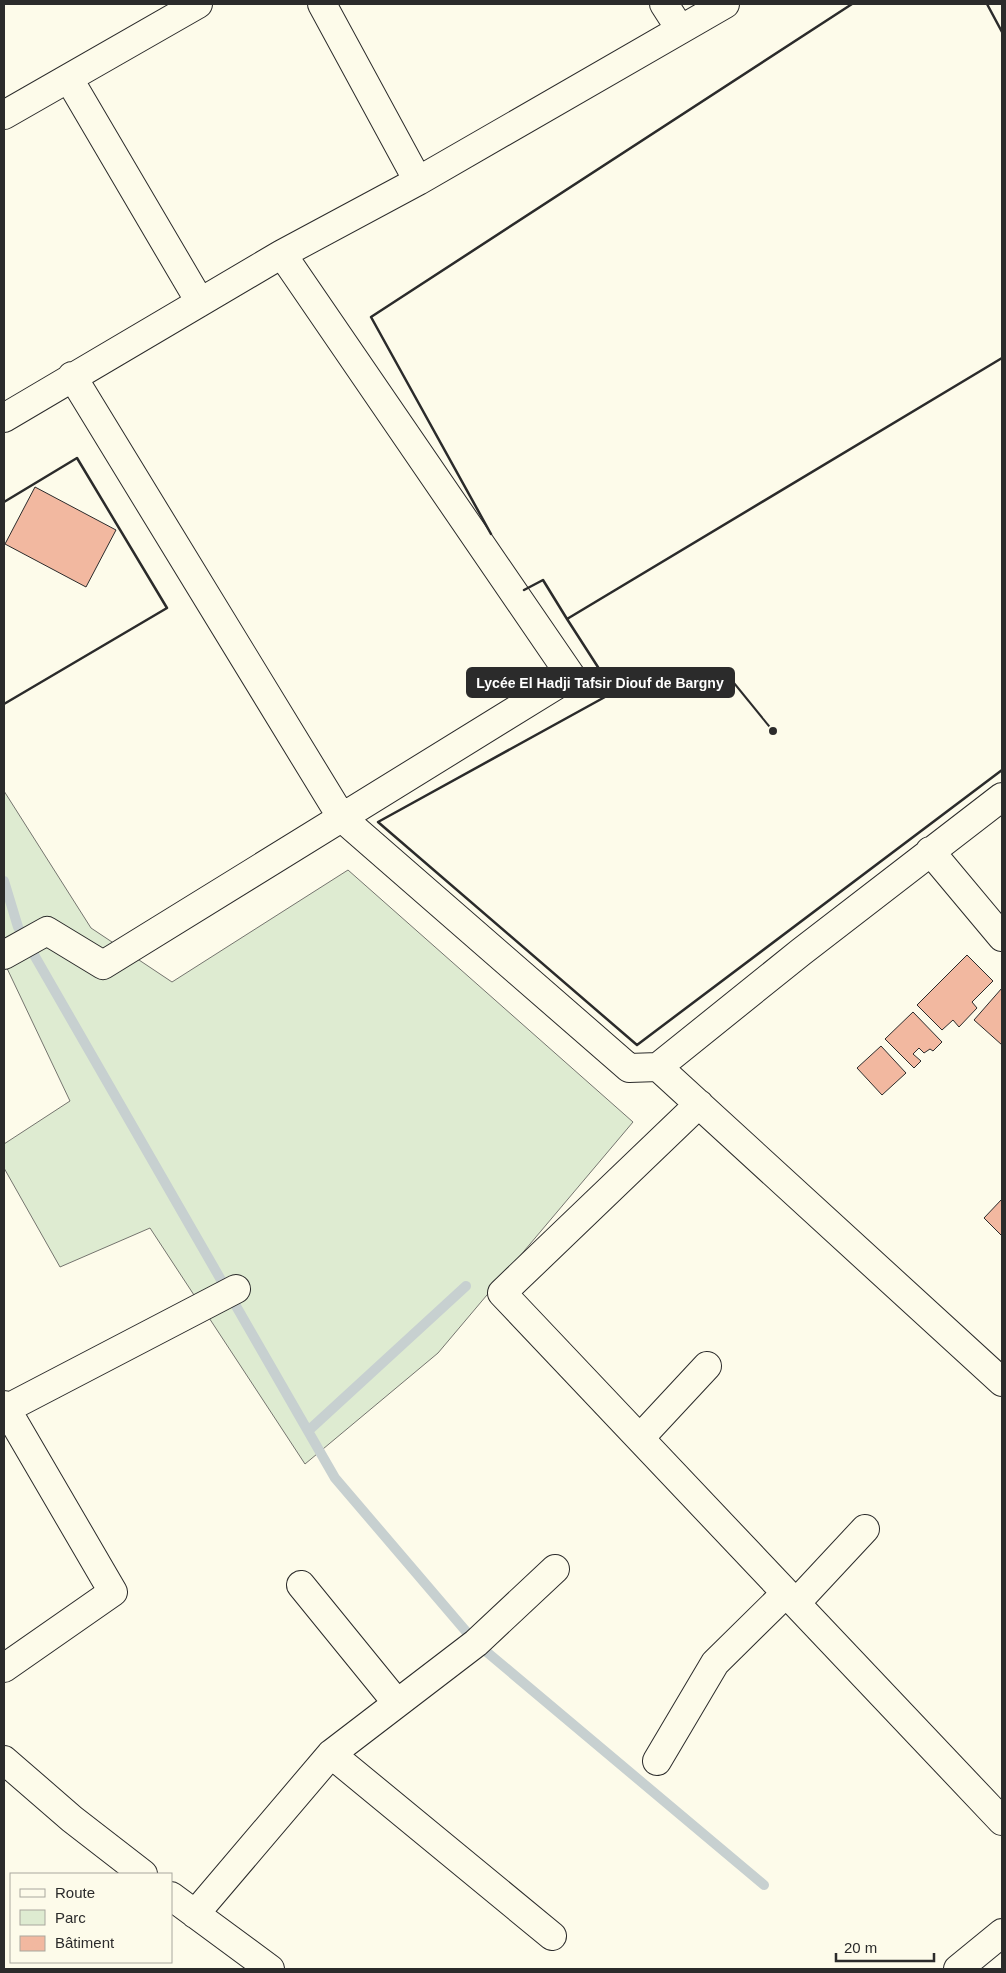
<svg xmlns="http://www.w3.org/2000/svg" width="1006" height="1973" font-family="Helvetica,sans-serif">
  <rect width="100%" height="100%" fill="#fdfbea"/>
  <path fill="#deebd1" stroke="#74746e" d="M 4,791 L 91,928 L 172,982 L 348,870 L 633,1122 L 438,1353 L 305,1464 L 150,1228 L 60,1267 L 4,1168 L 4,1144 L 70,1101 L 4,962 Z"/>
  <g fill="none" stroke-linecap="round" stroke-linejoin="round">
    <path stroke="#c7d0d0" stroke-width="10" d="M 4,881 L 18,927 L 335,1478 L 476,1643 L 764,1885
      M 308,1431 L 466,1286"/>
  </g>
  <path fill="#f2b8a0" stroke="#2b2b2b" d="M 35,487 L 116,530 L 86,587 L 5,544 Z
    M 967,955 L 993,981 L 972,1002 L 977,1008 L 959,1027 L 953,1020 L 942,1030 L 917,1005 Z
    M 1002,988 L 1002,1045 L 974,1020 Z
    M 913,1012 L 942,1042 L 933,1051 L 930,1049 L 924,1053 L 919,1048 L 913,1054 L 921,1061 L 914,1068 L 885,1039 Z
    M 881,1046 L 906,1073 L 882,1095 L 857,1068 Z
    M 1002,1199 L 1002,1236 L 984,1218 Z"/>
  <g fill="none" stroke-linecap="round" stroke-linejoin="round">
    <defs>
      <path id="minor" d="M 322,4 L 418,181
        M 664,4 L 680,29
        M 69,79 L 200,302
        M 4,115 L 198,4
        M 72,376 L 342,818 L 629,1068 L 658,1067 L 801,952 L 1002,797
        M 4,418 L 282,254 L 418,181 L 725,4
        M 930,851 L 1002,937
        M 4,955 L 47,931 L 103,965 L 571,676 L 282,254
        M 658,1067 L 1002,1382
        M 699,1104 L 502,1293 L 1002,1821
        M 4,1405 L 113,1592 L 4,1668
        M 4,1410 L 236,1289
        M 640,1438 L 707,1366
        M 301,1585 L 397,1703
        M 796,1603 L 865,1529
        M 331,1754 L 552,1936
        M 4,1760 L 72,1819 L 143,1874
        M 657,1761 L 715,1663 L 786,1593
        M 171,1896 L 270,1969
        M 195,1914 L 331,1754 L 476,1643 L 555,1569
        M 958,1969 L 1002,1933"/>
    </defs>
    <use href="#minor" stroke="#2b2b2b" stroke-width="30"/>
    <use href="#minor" stroke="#fdfbea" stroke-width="28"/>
    <path stroke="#2b2b2b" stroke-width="2.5" d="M 987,4 L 1002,32
      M 1002,358 L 567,619 L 614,692 L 378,822 L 637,1045 L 1002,770
      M 4,502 L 77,458 L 167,608 L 4,704
      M 491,534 L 371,317 L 852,4
      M 524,590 L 543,580 L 567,619 L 569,618"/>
  </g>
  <path fill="none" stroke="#2b2b2b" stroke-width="2" d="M773 731L734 683"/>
  <circle fill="#2b2b2b" stroke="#fdfbea" stroke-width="2" cx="773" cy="731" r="5"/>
  <rect fill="#2b2b2b" stroke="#2b2b2b" stroke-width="2" x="467" y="668" width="267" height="29" rx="5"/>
  <g font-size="14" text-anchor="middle" font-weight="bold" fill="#fff">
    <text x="600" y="688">Lycée El Hadji Tafsir Diouf de Bargny</text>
  </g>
  <rect width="1006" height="1973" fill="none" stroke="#2b2b2b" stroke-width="10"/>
  <rect x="10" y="1873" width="162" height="90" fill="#fdfbea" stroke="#a9a89e"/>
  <rect x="20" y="1889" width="25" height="8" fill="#fdfbea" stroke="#a9a89e"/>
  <text x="55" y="1898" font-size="15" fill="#2b2b2b">Route</text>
  <rect x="20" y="1910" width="25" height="15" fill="#deebd1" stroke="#a9a89e"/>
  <text x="55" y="1923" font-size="15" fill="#2b2b2b">Parc</text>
  <rect x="20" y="1936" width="25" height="15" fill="#f2b8a0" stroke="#a9a89e"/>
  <text x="55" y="1948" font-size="15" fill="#2b2b2b">Bâtiment</text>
  <path d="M836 1953v8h98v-8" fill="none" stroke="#2b2b2b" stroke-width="2.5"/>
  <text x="844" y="1953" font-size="15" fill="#2b2b2b" stroke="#fdfbea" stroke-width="4" paint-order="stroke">20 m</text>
</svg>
